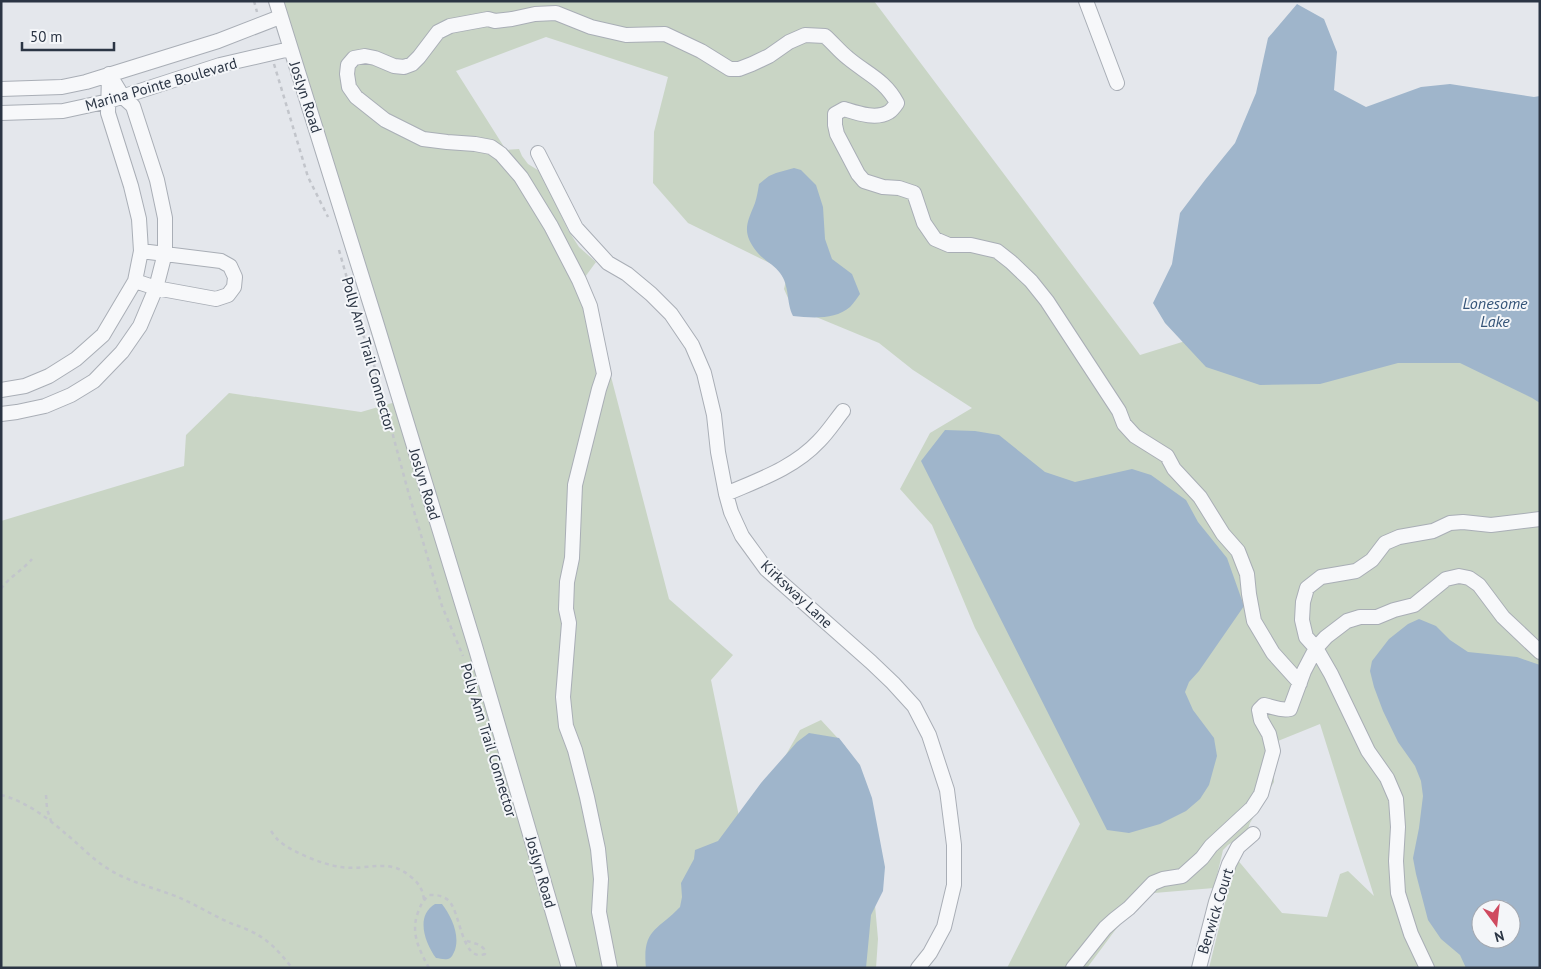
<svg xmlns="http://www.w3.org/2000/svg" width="1541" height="969" font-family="'PT Sans',sans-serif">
  <rect width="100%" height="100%" fill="#e4e7ec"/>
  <path fill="#c9d5c5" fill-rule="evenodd" d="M 283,1 L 874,1 L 1140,355 L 1221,330 L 1540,115 L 1540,968 L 1209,968 L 1236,858 L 1282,913 L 1327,917 L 1340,874 L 1348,871 L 1374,896 L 1320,724 L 1273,743 L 1274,782 L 1250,823 L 1247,832 L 1228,845 L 1223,850 L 1214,888 L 1142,894 L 1087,968 L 1007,968 L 1080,824 L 975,628 L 932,525 L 900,489 L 930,433 L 972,408 L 913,370 L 879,343 L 792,307 L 784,289 L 788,272 L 688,223 L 653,183 L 654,132 L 668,77 L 546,37 L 456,71 L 506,150 L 519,149 L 522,156 L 528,164 L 541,172 L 552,186 L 559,211 L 568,230 L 579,247 L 596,262 L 585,277 L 669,599 L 733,655 L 711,680 L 740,821 L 761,799 L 800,730 L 821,720 L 845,746 L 872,871 L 878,939 L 876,968 L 1,968 L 1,521 L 184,466 L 186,435 L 229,393 L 361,412 L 406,399 ZM 1481,909 L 1511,909 L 1511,939 L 1481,939 Z"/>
  <path fill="#9fb5cb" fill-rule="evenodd" d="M 1297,4 L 1324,19 L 1337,52 L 1334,90 L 1366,107 L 1421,87 L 1450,84 L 1534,97 L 1540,96 L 1540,403 L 1532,398 L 1460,363 L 1398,363 L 1320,384 L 1260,385 L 1206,367 L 1165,323 L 1153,303 L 1172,264 L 1180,213 L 1205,180 L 1235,143 L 1256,93 L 1268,38 Z
    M 794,168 L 801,170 L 816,185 L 823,207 L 825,239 L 832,259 L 852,274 L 860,294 C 857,298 854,303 850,307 C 835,320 812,318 793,316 C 786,302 790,286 780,273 C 774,264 763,260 757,252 C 741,232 747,223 755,203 C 757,197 758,190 759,184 L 769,176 L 776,173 Z
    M 945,430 L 975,431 L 999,435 L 1045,472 L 1075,482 L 1132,469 L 1151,475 L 1186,500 L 1198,522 L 1227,558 L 1244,606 L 1199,671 L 1189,682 L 1185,692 L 1193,710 L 1214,738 L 1217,756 L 1209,785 L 1200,799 L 1186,811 L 1160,824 L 1129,833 L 1107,830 L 921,461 Z
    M 1419,619 L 1436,626 L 1450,640 L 1468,652 L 1517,657 L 1540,665 L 1540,968 L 1466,968 L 1460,955 L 1441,939 L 1428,920 L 1416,874 L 1413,858 L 1419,828 L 1423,796 L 1421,781 L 1415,766 L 1398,742 L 1383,711 L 1374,687 L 1370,671 L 1372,661 L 1389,639 L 1408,624 ZM 1481,909 L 1511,909 L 1511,939 L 1481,939 Z
    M 809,733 L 839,738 L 860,765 L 872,798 L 885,867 L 883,891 L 871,915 L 866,968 L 646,968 C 642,929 657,931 680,907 L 682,897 L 681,883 L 694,859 L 695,850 L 718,841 L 761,783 L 797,742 Z
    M 435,904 L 442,904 C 451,916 460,934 455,950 C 453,954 452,958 448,959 C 443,960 440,958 436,958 C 425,943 415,916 435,904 Z"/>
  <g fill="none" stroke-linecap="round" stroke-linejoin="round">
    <defs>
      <path id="minor" d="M 276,1 L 376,322 L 475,646 L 569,968
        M 1086,1 L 1117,83
        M 1,89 L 62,87 L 86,82 L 218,41 L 280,17
        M 1,113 L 63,111 L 109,101 L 220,65 L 290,49
        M 538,153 L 576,228 L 608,263 L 627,274 L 651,294 L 671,314 L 692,345 L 704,373 L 714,415 L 718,452 L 726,494 L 731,512 L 742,536 L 766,569 L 871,662 L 893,683 L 914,706 L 929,735 L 947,790 L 954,845 L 954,885 L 944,927 L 930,953 L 918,968
        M 135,281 L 156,288 L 216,299 L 228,295 L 234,287 L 235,277 L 230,266 L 221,261 L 141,251
        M 1,390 L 25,386 L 49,376 L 76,359 L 103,335 L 135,281 L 141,251 L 139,219 L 131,186 L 108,113 L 109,75
        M 1,414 L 17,412 L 45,406 L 71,395 L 94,381 L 122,352 L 140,326 L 156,288 L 165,253 L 165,218 L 157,180 L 133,106 L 123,97 L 109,74
        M 726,494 C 758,480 794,468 819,441 C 828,432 835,421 843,411
        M 610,968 L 599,912 L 601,879 L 598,849 L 587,797 L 575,750 L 566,726 L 563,697 L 569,623 L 566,609 L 567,582 L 572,558 L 575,485 L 599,389 L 604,374 L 590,306 L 579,280 L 551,226 L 521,177 L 501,154 L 491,147 L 475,144 L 447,142 L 423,139 L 385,120 L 356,97 L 349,87 L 347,74 L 348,65 L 354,58 L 365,56 L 375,58 L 394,66 L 404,67 L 412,64 L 419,57 L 438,32 L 450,26 L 488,19 L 495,21 L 512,19 L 535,14 L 556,13 L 591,27 L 626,35 L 665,34 L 701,51 L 730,69 L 739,69 L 752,64 L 769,56 L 789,42 L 805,35 L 825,36 C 833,43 840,52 848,58 C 867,74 885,80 897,103 C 895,106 892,110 889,112 C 876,120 857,113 844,109 L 835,114 L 835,125 L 837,134 L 858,174 L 864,181 L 883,187 L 899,188 L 914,193 L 924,223 L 935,239 L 949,245 L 971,245 L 997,251 L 1011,262 L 1031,281 L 1047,301 L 1119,411 L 1124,424 L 1135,436 L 1167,456 L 1174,469 L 1200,497 L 1223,534 L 1238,551 L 1247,574 L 1249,594 L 1254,621 L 1273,653 L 1300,683
        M 1073,968 L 1105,928 L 1115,919 L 1129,908 L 1153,883 L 1163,879 L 1182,876 L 1202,858 L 1211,846 L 1252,808 L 1261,794 L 1273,751 L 1269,734 L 1261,720 L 1259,710 L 1264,705 C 1275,707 1279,711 1290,709 L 1304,671 L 1316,648 L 1306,637 L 1302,620 L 1303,602 L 1307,588 L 1321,577 L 1356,571 L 1372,560 L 1385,543 L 1399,537 L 1433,531 L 1450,523 L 1463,522 L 1491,525 L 1540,519
        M 1199,968 L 1216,902 L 1229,864 L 1238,847 L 1253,834
        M 1427,968 L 1411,934 L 1398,893 L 1396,861 L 1398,827 L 1396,799 L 1387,778 L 1368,751 L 1331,674 L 1316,648 L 1326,637 L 1347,621 L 1360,617 L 1377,617 L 1394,610 L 1414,605 L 1446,579 L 1459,576 L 1469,578 L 1479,585 L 1503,617 L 1540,652"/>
    </defs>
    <use href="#minor" stroke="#a9aeb6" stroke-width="16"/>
    <path stroke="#c2c5cb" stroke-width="2.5" stroke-dasharray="4 4" stroke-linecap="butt" d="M 254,1 L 257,12
      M 274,64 L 308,177 L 328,217
      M 339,250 L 363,335 L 370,350 L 408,491 L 442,606 L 463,656
      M 1,589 C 9,577 23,570 32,559
      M 1,795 C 25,801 48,818 66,834 C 81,846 93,860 110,870 C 128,881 150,887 170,894 C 192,902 208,913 228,922 C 234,925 240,926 246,929 C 266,937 279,951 292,968
      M 46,795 L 47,809 L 51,821
      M 271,831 C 273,834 276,838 278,840 C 291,852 324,865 341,867 C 368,871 389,857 411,877 C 419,883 423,890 424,900
      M 429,968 C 420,951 411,935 417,915 C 420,907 422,901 429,895 C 436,895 442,895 448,900 C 461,911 461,963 485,954 L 484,949 L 480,945 L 464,940"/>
    <use href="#minor" stroke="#f7f8fa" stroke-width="14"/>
  </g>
  <g text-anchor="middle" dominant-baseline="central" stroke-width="4" stroke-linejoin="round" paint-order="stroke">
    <g font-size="15" fill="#2b3544" stroke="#f4f6f9">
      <text transform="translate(161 84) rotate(-16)">Marina Pointe Boulevard</text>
      <text transform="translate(306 97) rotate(72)">Joslyn Road</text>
      <text transform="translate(369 354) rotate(74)">Polly Ann Trail Connector</text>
      <text transform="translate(425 484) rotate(73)">Joslyn Road</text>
      <text transform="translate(797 594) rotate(43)">Kirksway Lane</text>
      <text transform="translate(489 740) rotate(73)">Polly Ann Trail Connector</text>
      <text transform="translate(541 872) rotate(74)">Joslyn Road</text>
      <text transform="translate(1215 911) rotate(-73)">Berwick Court</text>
    </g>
    <g font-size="16" font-style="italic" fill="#355478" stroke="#f4f6f9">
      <text x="1495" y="303">Lonesome<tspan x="1495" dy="18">Lake</tspan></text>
    </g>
  </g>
  <rect width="1541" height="969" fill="none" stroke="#2b3544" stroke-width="5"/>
  <g transform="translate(1496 924) rotate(165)"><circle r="24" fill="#f4f6f9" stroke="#a4a9b1"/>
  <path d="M0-4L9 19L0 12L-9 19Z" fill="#cf4a60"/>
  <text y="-8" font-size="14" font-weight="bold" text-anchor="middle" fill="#2b3544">N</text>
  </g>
  <path d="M22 42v8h92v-8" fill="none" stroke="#2b3544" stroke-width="2.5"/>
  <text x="30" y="42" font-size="15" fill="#2b3544" stroke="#f4f6f9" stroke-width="4" paint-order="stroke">50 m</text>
</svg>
